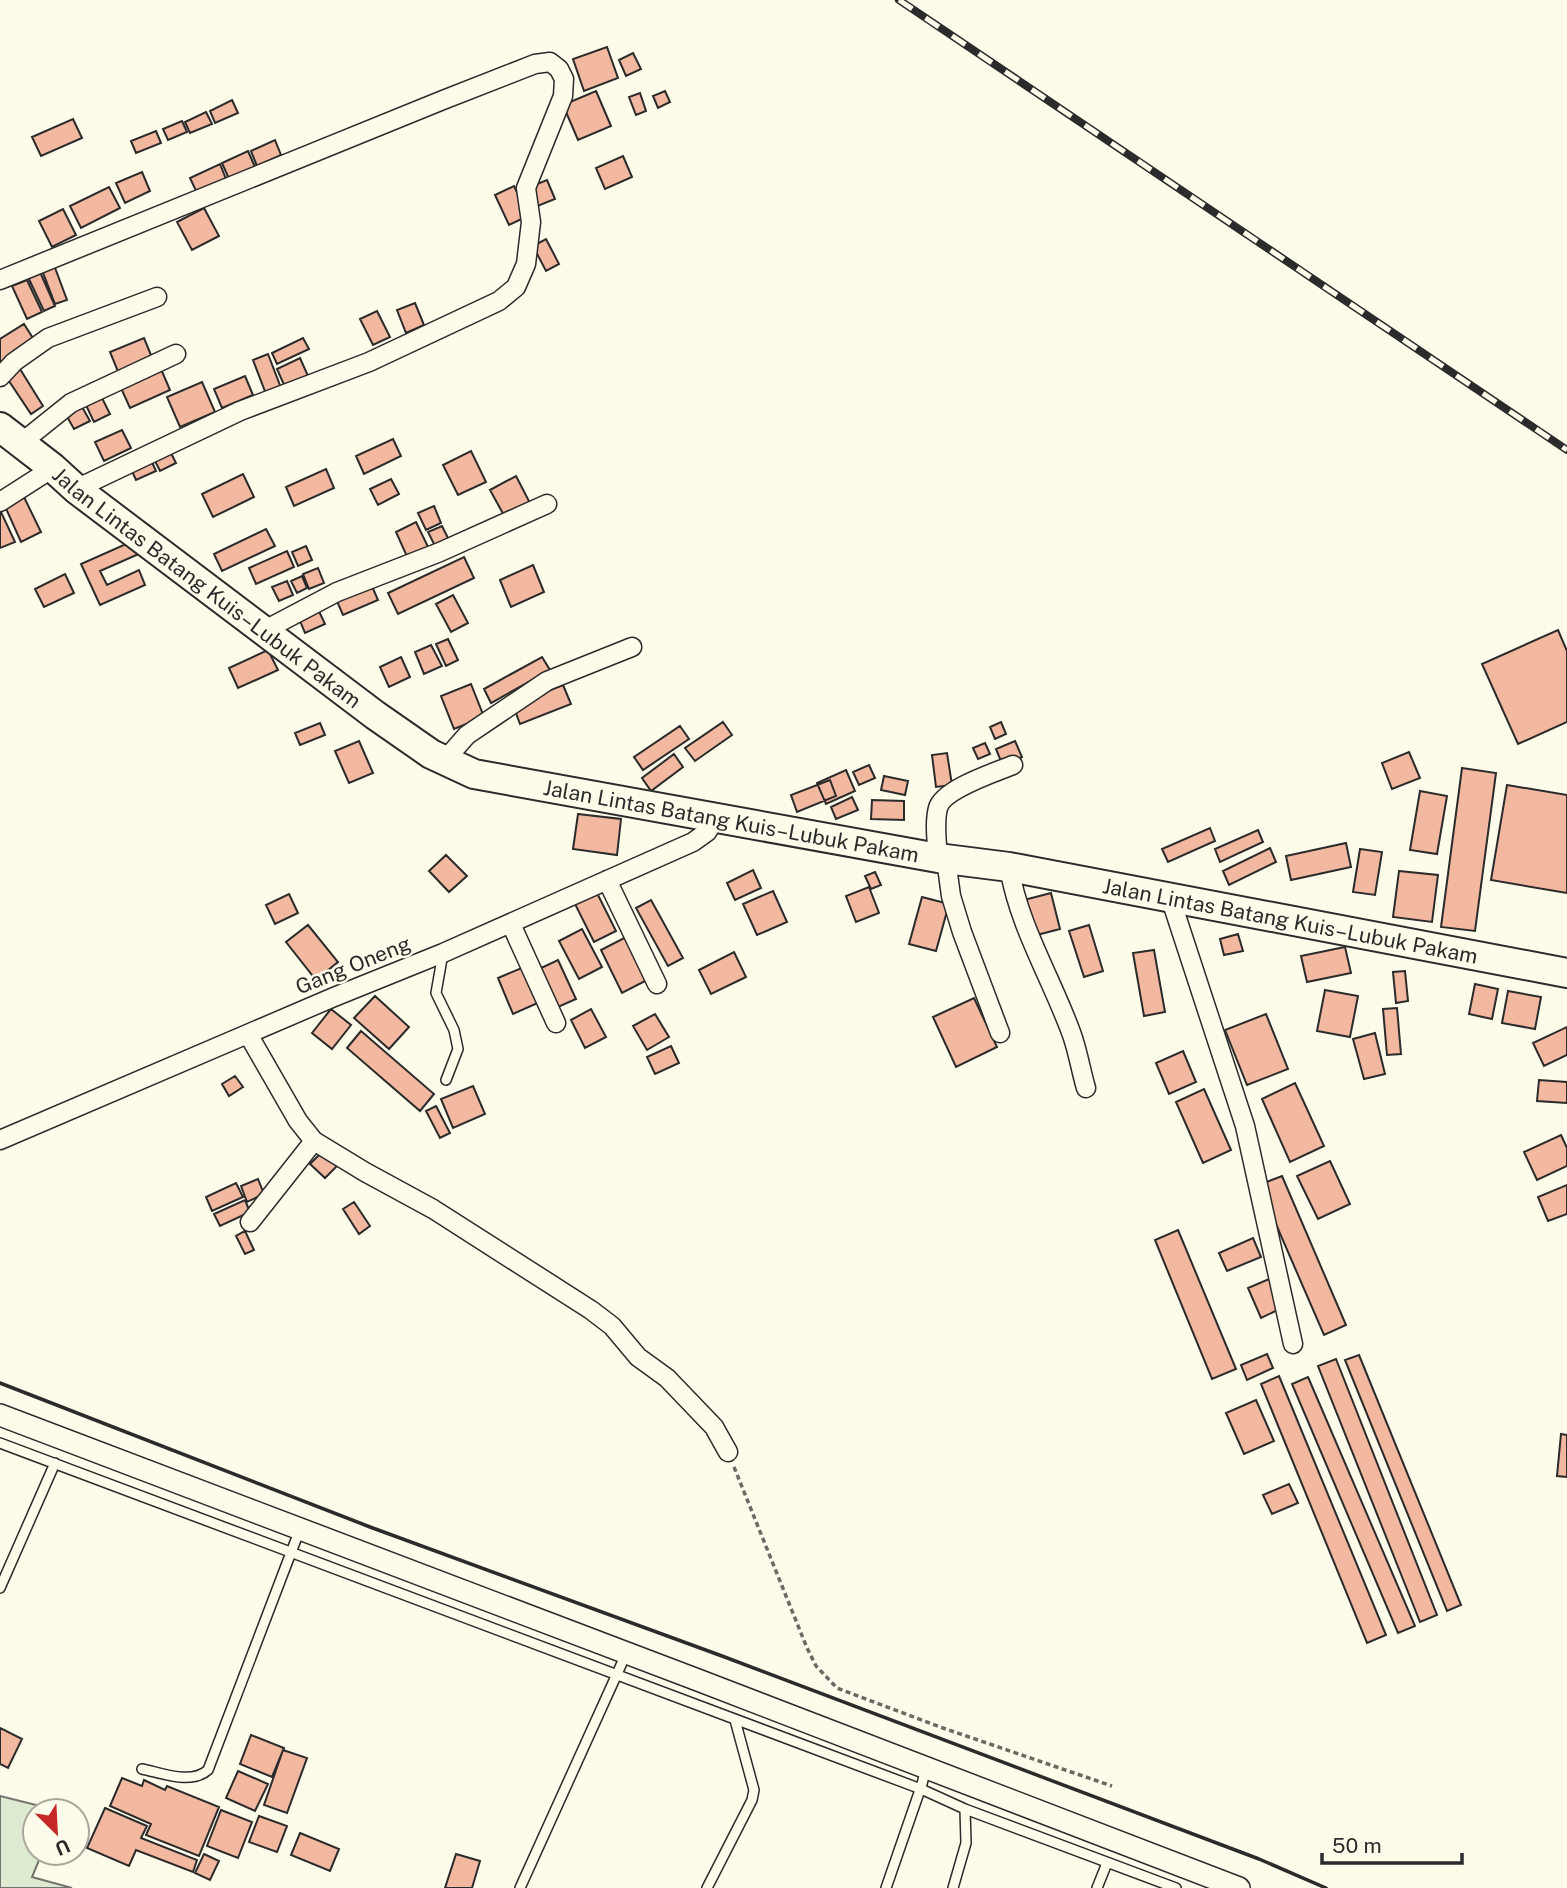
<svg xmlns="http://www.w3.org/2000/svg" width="1567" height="1888" font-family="'Public Sans',sans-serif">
  <rect width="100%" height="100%" fill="#fdfbea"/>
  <path fill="#deebd1" stroke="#74746e" stroke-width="2" d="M 0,1796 L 60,1811 L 35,1811 L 35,1853 L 42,1853 L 32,1877 L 72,1888 L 0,1888 Z"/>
  <path fill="#f2b8a0" stroke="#2b2b2b" stroke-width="2" d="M 607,47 L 618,78 L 584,91 L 573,59 Z
    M 633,53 L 641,69 L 626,76 L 619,60 Z
    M 596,91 L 611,126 L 578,140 L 563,105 Z
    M 665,91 L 670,102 L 658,108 L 653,96 Z
    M 640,93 L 646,111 L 636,115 L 629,97 Z
    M 232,100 L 238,113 L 215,123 L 210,111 Z
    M 206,112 L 212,124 L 190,133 L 185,122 Z
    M 73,119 L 82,138 L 41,156 L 32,137 Z
    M 182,121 L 187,132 L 168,140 L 163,129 Z
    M 156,131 L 161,143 L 136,153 L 131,141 Z
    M 275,140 L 281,155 L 257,166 L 251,151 Z
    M 248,151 L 255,167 L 229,179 L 222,163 Z
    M 623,156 L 632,177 L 605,189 L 596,168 Z
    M 220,164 L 226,179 L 197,193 L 190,178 Z
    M 142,172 L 150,191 L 125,203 L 116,183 Z
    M 547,180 L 555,199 L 535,207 L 527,188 Z
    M 514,186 L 528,216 L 509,225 L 495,195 Z
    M 109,187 L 120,208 L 81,228 L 70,206 Z
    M 204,208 L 219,236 L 192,250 L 177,222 Z
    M 63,209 L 76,235 L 52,247 L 39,221 Z
    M 546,239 L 559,264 L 546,271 L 533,246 Z
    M 54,265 L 67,300 L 55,304 L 42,270 Z
    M 40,272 L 55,306 L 44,311 L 28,277 Z
    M 27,280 L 42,312 L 27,319 L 12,286 Z
    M 415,303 L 424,325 L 406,333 L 397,310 Z
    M 377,311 L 390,337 L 373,345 L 360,319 Z
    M 24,324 L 36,343 L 0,365 L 0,339 Z
    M 144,338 L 153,360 L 119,374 L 110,352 Z
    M 303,338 L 309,349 L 277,364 L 272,353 Z
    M 268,354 L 281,388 L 266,394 L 253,360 Z
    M 300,358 L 308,376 L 285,387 L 277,369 Z
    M 20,369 L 43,406 L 31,414 L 7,378 Z
    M 161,369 L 170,390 L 130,408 L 121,388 Z
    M 245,376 L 253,395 L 222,408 L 214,389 Z
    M 202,382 L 215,412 L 180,427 L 167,397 Z
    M 100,394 L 110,414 L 94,422 L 84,401 Z
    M 81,405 L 90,421 L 74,429 L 65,413 Z
    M 122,430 L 131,448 L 104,461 L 95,442 Z
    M 393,439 L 401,456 L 364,474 L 356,456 Z
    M 169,449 L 176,463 L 160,471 L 153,457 Z
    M 471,451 L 486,482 L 458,495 L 443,465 Z
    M 151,460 L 156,471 L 136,480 L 131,469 Z
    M 326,469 L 334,488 L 294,506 L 286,487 Z
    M 243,474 L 254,497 L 213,517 L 202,494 Z
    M 516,476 L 531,505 L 506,519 L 490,490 Z
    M 391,479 L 399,494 L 378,505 L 370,489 Z
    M 23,495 L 41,532 L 21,542 L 4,504 Z
    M 434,506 L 441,523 L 426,530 L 418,513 Z
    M 0,510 L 15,542 L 0,548 Z
    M 416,522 L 430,551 L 409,561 L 396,532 Z
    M 442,526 L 449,540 L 435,546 L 428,532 Z
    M 266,529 L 275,546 L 222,571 L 214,554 Z
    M 135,540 L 141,553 L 100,571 L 107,585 L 139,570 L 145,585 L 100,605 L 81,564 Z
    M 306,546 L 312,560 L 298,566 L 292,552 Z
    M 287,551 L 294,567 L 256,584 L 249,568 Z
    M 464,557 L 474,578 L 398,614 L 388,593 Z
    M 533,565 L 544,592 L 511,607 L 500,580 Z
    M 318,568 L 324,583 L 309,589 L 303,574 Z
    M 65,574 L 74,593 L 44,607 L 35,589 Z
    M 302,576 L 307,588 L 297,593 L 291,581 Z
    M 287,581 L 293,595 L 279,601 L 272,587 Z
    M 371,584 L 378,600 L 343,615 L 336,599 Z
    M 453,595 L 468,623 L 451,632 L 436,604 Z
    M 317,607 L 325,624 L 305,633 L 298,616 Z
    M 1558,630 L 1567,651 L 1567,722 L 1518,744 L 1482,664 Z
    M 448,639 L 458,660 L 446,666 L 436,644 Z
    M 431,645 L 442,666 L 424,674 L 415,652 Z
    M 268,650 L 278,670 L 238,688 L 229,668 Z
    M 401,657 L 410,677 L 389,687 L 380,667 Z
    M 542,657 L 550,670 L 491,703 L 484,689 Z
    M 471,684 L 484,717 L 454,729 L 441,696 Z
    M 563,685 L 571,704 L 520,724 L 513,705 Z
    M 723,722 L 732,735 L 695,761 L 685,748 Z
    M 1001,722 L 1006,734 L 995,739 L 990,727 Z
    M 320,723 L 325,735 L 300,745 L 295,733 Z
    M 680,726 L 689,739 L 643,770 L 634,757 Z
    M 359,741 L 373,773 L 349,783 L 335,751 Z
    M 1015,741 L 1022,757 L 1003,766 L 996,749 Z
    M 985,743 L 990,754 L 978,759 L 973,748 Z
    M 1409,752 L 1420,778 L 1392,789 L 1382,763 Z
    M 947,753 L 952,785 L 936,787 L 932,755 Z
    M 674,754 L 683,767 L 651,791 L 642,778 Z
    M 869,765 L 875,778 L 859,785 L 853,772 Z
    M 1462,768 L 1496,773 L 1475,931 L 1441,927 Z
    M 846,770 L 855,791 L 826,804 L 817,783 Z
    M 884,776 L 908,781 L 905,795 L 881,790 Z
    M 830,780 L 836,796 L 797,812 L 791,795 Z
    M 1507,785 L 1567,795 L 1567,893 L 1491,880 Z
    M 1420,791 L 1447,796 L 1437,854 L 1410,850 Z
    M 852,797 L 858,810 L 836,819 L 831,807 Z
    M 872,800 L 904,801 L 904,820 L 871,819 Z
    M 578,814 L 621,819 L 617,855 L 573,849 Z
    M 1210,828 L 1215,841 L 1168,862 L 1162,849 Z
    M 1258,830 L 1263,842 L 1220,862 L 1215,849 Z
    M 1346,843 L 1351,867 L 1291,880 L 1286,856 Z
    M 1270,848 L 1276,862 L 1229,885 L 1223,871 Z
    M 1360,849 L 1382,852 L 1375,895 L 1353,892 Z
    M 446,855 L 467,876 L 449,892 L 429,871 Z
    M 753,870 L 761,888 L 735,900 L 727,883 Z
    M 1399,871 L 1438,875 L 1432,922 L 1393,917 Z
    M 875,872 L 881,885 L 871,889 L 865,876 Z
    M 869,887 L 879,913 L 856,922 L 846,896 Z
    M 596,891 L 616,931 L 594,942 L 574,902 Z
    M 773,891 L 787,922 L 757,935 L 743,904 Z
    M 1051,893 L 1060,929 L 1033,936 L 1024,900 Z
    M 289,894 L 298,913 L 275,924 L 266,905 Z
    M 922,897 L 949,904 L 936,951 L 909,944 Z
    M 651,900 L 683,958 L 668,966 L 636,908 Z
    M 308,925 L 338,962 L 316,980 L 286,942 Z
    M 1089,925 L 1103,971 L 1084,977 L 1069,931 Z
    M 582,929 L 602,967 L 579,979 L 559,941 Z
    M 1238,934 L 1243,951 L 1224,955 L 1220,939 Z
    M 628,936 L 649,979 L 622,993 L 601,950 Z
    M 1345,947 L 1351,973 L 1307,982 L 1301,956 Z
    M 1154,950 L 1165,1012 L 1144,1016 L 1133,953 Z
    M 734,952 L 746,977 L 711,994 L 699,970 Z
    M 558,960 L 576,999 L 558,1007 L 541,968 Z
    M 524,967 L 540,1002 L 513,1014 L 498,978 Z
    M 1405,971 L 1408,1001 L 1396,1003 L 1393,972 Z
    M 1475,984 L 1498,989 L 1492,1019 L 1469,1014 Z
    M 1325,990 L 1358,996 L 1350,1037 L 1317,1031 Z
    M 1508,991 L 1541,997 L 1535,1029 L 1502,1023 Z
    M 375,996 L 409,1027 L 389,1049 L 354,1018 Z
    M 974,998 L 997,1047 L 956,1067 L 933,1017 Z
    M 1397,1008 L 1401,1054 L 1387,1055 L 1383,1009 Z
    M 331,1009 L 351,1025 L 332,1049 L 312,1033 Z
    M 591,1009 L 606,1037 L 585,1048 L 571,1020 Z
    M 655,1014 L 669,1037 L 647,1050 L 633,1026 Z
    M 1266,1014 L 1288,1069 L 1247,1085 L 1225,1030 Z
    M 1567,1027 L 1567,1055 L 1544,1066 L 1533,1043 Z
    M 361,1031 L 434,1094 L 420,1111 L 347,1048 Z
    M 1375,1033 L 1385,1074 L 1364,1079 L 1353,1039 Z
    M 671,1046 L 679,1063 L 655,1074 L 647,1057 Z
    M 1183,1051 L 1196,1082 L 1169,1094 L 1156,1063 Z
    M 235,1076 L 243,1087 L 229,1096 L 222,1084 Z
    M 1539,1080 L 1567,1082 L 1567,1103 L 1537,1101 Z
    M 1295,1083 L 1324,1146 L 1290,1162 L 1262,1099 Z
    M 473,1086 L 485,1114 L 453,1128 L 441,1099 Z
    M 1204,1089 L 1231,1150 L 1203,1163 L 1176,1102 Z
    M 436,1106 L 450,1133 L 440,1138 L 426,1111 Z
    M 1561,1135 L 1567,1148 L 1567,1166 L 1537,1180 L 1524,1152 Z
    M 323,1151 L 337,1166 L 325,1178 L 310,1164 Z
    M 1330,1161 L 1350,1204 L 1318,1219 L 1297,1176 Z
    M 1282,1176 L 1346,1325 L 1324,1335 L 1259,1185 Z
    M 258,1179 L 264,1194 L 247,1202 L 241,1186 Z
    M 236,1183 L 243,1197 L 212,1211 L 206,1197 Z
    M 1567,1185 L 1567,1214 L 1548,1221 L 1538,1197 Z
    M 245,1200 L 250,1212 L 220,1226 L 214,1214 Z
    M 354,1202 L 370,1226 L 359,1234 L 343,1209 Z
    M 1178,1230 L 1236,1369 L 1212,1379 L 1155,1240 Z
    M 245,1231 L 254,1250 L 245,1254 L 236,1236 Z
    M 1253,1238 L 1261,1257 L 1227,1271 L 1219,1253 Z
    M 1269,1279 L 1282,1308 L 1261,1318 L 1248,1288 Z
    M 1267,1354 L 1273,1368 L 1247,1380 L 1241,1365 Z
    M 1359,1355 L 1461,1605 L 1447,1611 L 1345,1360 Z
    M 1336,1359 L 1437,1615 L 1420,1622 L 1318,1366 Z
    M 1279,1376 L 1386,1635 L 1367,1643 L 1261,1384 Z
    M 1308,1377 L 1415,1626 L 1398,1633 L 1292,1384 Z
    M 1256,1400 L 1274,1441 L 1244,1454 L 1226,1413 Z
    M 1561,1434 L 1567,1435 L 1567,1477 L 1557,1476 Z
    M 1289,1484 L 1298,1503 L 1272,1514 L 1263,1495 Z
    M 0,1728 L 22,1739 L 8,1768 L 0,1764 Z
    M 251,1735 L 284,1748 L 272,1777 L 240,1764 Z
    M 283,1750 L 307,1758 L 287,1813 L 264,1805 Z
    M 238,1771 L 268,1784 L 255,1811 L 226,1798 Z
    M 122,1778 L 142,1786 L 144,1780 L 165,1790 L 167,1786 L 219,1807 L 199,1856 L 146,1835 L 151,1824 L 110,1806 Z
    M 105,1808 L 147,1826 L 141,1838 L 197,1860 L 193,1872 L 136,1850 L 129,1866 L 87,1848 Z
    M 221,1810 L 252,1822 L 238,1858 L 207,1846 Z
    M 259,1816 L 287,1826 L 277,1852 L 249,1842 Z
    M 300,1833 L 339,1849 L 330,1871 L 291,1855 Z
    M 204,1854 L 219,1861 L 210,1880 L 195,1873 Z
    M 456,1854 L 480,1861 L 472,1888 L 445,1888 Z"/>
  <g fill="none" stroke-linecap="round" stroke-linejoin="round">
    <defs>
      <path id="service" d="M 443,953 L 436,993 L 454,1030 L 458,1049 L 446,1080
        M 0,1443 L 921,1789 L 965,1809 L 1176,1888
        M 0,1588 L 55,1463
        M 142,1769 C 162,1773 191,1785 208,1770 L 300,1529
        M 520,1888 L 626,1654
        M 707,1888 L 752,1800 L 754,1790 L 735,1720
        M 886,1888 L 922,1784 L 926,1768
        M 953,1888 L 966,1843 L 965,1809
        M 1097,1888 L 1107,1863"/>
      <path id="minor" d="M 0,280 L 443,100 L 535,64 L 550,62 L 559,69 L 564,79 L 563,96 L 526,188 L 531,222 L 526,264 L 516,287 L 499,301 L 369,362 L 240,411 L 76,489
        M 0,377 L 14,362 L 48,338 L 157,297
        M 21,443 L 71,403 L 176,354
        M 0,502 L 53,468
        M 263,631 L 337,592 L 440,552 L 547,504
        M 445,760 L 467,735 L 547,681 L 632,647
        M 938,858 C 937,843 934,823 938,808 C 943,789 996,772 1013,765
        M 946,859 L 951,896 L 962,932 L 1000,1033
        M 1009,867 C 1019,927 1052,979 1072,1035 C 1078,1052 1081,1071 1086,1088
        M 607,880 L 657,984
        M 1170,897 L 1245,1126 L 1293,1344
        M 511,924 L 556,1023
        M 248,1034 L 298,1121 L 314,1141 L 365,1172 L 433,1209 L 591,1310 L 612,1326 L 638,1357 L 667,1378 L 714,1427 L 728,1452
        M 0,1140 L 334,997 L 443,953 L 693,842 L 707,832 L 715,819
        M 250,1222 L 314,1141"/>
      <path id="tertiary" d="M 0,1415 C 413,1572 827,1728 1239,1888"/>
      <g id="trunk">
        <path id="s1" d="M 0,427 L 53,468 L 76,489 L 375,715 L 431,754 L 474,774 L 938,858 L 1009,867 L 1567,973"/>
      </g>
    </defs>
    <use href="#service" stroke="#2b2b2b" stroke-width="12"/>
    <use href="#minor" stroke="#2b2b2b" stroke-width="21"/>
    <use href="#tertiary" stroke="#2b2b2b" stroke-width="24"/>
    <use href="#trunk" stroke="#2b2b2b" stroke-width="32"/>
    <path stroke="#6a6964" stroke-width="3.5" stroke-dasharray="5 3.5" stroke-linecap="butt" d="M 734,1467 L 807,1648 L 816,1666 L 837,1688 L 943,1728 L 1112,1786"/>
    <use href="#service" stroke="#fdfbea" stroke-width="9"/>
    <use href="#minor" stroke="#fdfbea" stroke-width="18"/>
    <use href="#tertiary" stroke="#fdfbea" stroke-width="21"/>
    <use href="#trunk" stroke="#fdfbea" stroke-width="28"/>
    <defs>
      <path id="rail" d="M 899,0 L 1567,450"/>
    </defs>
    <use href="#rail" stroke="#2b2b2b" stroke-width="8"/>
    <use href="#rail" stroke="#fdfbea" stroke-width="5" stroke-dasharray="16" stroke-linecap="butt"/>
    <path stroke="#2b2b2b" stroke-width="3.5" d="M 0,1383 L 370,1527 L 722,1656 L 1259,1859 L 1326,1888"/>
  </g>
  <g text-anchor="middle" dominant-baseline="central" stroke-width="5" stroke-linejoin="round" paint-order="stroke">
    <g font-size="21" fill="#2b2b2b" stroke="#fdfbea">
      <text stroke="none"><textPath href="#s1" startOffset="262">Jalan Lintas Batang Kuis–Lubuk Pakam</textPath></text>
      <text stroke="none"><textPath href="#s1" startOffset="850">Jalan Lintas Batang Kuis–Lubuk Pakam</textPath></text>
      <text stroke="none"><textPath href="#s1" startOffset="1418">Jalan Lintas Batang Kuis–Lubuk Pakam</textPath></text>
      <text transform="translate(353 965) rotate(-22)">Gang Oneng</text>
    </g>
  </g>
  <g transform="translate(56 1832) rotate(156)"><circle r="33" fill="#fdfbea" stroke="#a9a89e" stroke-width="2"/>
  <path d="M0-5L12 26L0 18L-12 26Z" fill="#c62828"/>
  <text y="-10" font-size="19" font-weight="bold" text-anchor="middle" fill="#2b2b2b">U</text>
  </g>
  <path d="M1322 1853v10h140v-10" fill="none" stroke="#2b2b2b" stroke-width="3.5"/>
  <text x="1332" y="1853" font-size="21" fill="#2b2b2b" stroke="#fdfbea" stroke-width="5" paint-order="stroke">50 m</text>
</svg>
